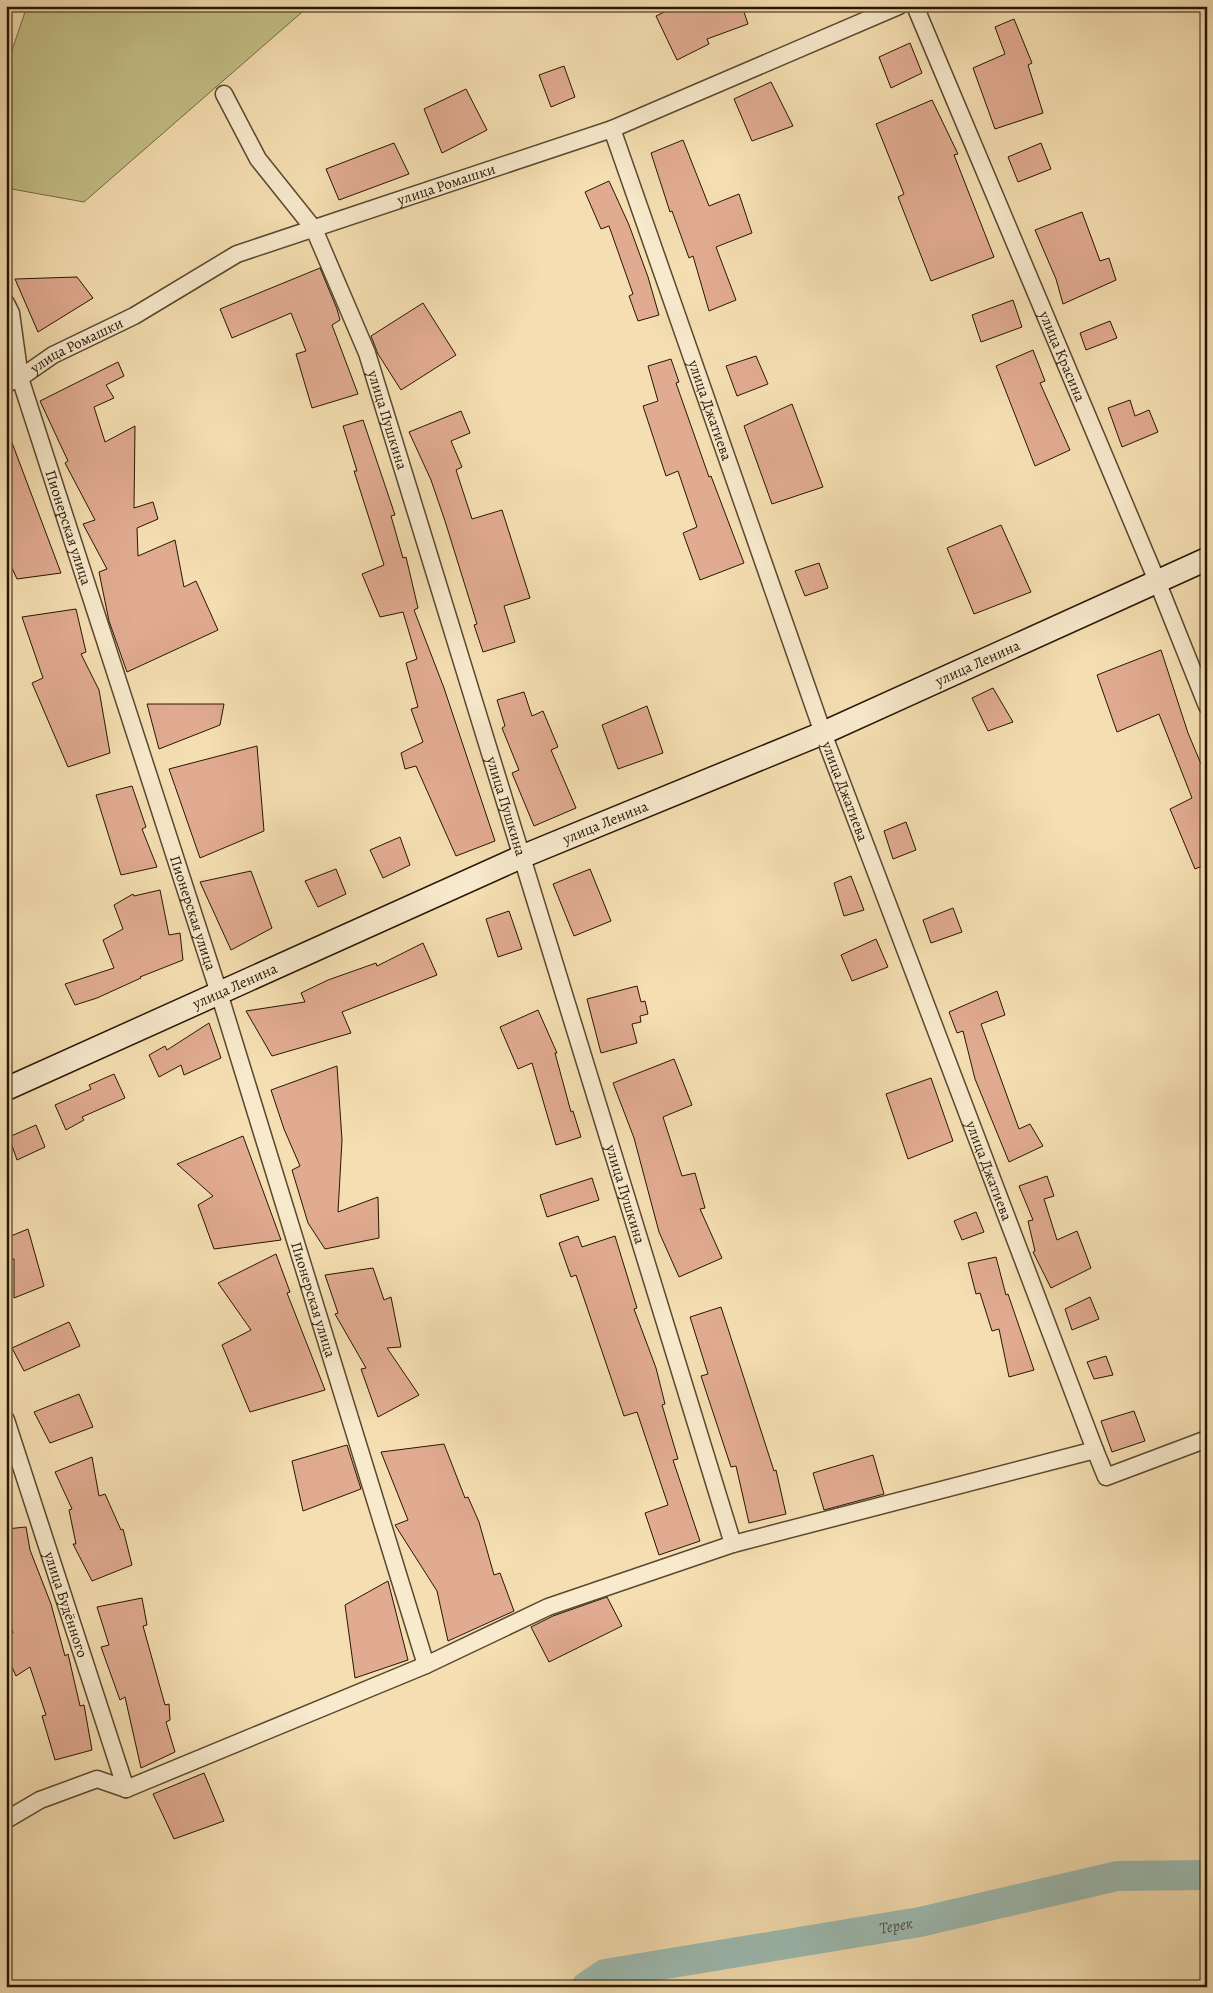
<svg xmlns="http://www.w3.org/2000/svg" width="1213" height="1993" font-family="Alegreya,serif">
  <rect width="100%" height="100%" fill="#f5dfb2"/>
  <filter id="stains"><feTurbulence type="fractalNoise" baseFrequency=".004" numOctaves="4"/><feColorMatrix values="0 0 0 0 .2 0 0 0 0 .09 0 0 0 0 .02 0 0 0 .5 -.17"/></filter>
  <radialGradient id="worn" r=".72"><stop offset=".6" stop-color="#630" stop-opacity="0"/><stop offset="1" stop-color="#630" stop-opacity=".3"/></radialGradient>
  <path fill="#c4c087" stroke="#756b45" d="M 27,6 L 309,6 L 84,202 L 6,188 L 6,68 Z"/>
  <g fill="none" stroke-linecap="round" stroke-linejoin="round">
    <path stroke="#9dbcb3" stroke-width="30" id="s1" d="M 586,1987 L 605,1974 L 920,1922 L 1117,1876 L 1207,1875"/>
  </g>
  <path fill="#e1ab91" stroke="#261603" d="M 677,6 L 742,6 L 748,24 L 707,39 L 709,44 L 677,60 L 656,16 Z
    M 1014,19 L 1032,63 L 1028,65 L 1043,113 L 995,129 L 973,68 L 1005,54 L 995,27 Z
    M 910,43 L 922,73 L 891,88 L 879,57 Z
    M 564,66 L 575,97 L 551,107 L 539,75 Z
    M 771,82 L 793,126 L 752,141 L 734,99 Z
    M 466,89 L 487,130 L 442,153 L 424,109 Z
    M 932,100 L 958,154 L 954,155 L 994,257 L 931,281 L 898,197 L 904,194 L 876,124 Z
    M 683,140 L 709,206 L 739,194 L 752,233 L 716,247 L 736,300 L 709,311 L 693,256 L 689,258 L 672,211 L 670,212 L 651,153 Z
    M 394,143 L 409,174 L 339,200 L 326,169 Z
    M 1041,143 L 1051,169 L 1018,182 L 1008,157 Z
    M 609,181 L 629,225 L 648,277 L 659,315 L 638,321 L 629,296 L 633,294 L 609,226 L 601,229 L 585,192 Z
    M 1082,212 L 1100,261 L 1109,258 L 1116,280 L 1063,304 L 1056,279 L 1035,230 Z
    M 320,268 L 337,309 L 340,320 L 332,325 L 358,394 L 312,408 L 296,354 L 306,351 L 291,313 L 232,338 L 220,309 Z
    M 77,277 L 93,298 L 38,332 L 15,279 Z
    M 1013,300 L 1022,327 L 981,342 L 972,315 Z
    M 423,303 L 456,355 L 401,390 L 378,354 L 371,336 Z
    M 1110,321 L 1117,338 L 1086,350 L 1080,333 Z
    M 1033,350 L 1045,381 L 1040,383 L 1070,450 L 1035,466 L 996,366 Z
    M 756,356 L 768,384 L 737,396 L 726,366 Z
    M 671,359 L 679,382 L 676,383 L 709,477 L 711,476 L 744,563 L 700,580 L 683,533 L 697,527 L 678,471 L 666,476 L 643,406 L 658,401 L 648,366 Z
    M 118,362 L 124,376 L 106,385 L 114,398 L 94,407 L 105,442 L 135,426 L 134,508 L 153,502 L 158,519 L 137,528 L 138,556 L 175,540 L 184,587 L 196,581 L 218,630 L 127,672 L 109,621 L 99,572 L 107,569 L 83,524 L 95,520 L 65,463 L 68,461 L 40,401 Z
    M 1130,400 L 1135,416 L 1149,410 L 1158,432 L 1122,447 L 1108,408 Z
    M 792,404 L 823,487 L 772,504 L 744,426 Z
    M 461,411 L 470,433 L 451,441 L 462,467 L 456,470 L 472,519 L 502,510 L 530,598 L 504,606 L 515,642 L 483,652 L 474,625 L 477,624 L 445,521 L 431,480 L 409,432 Z
    M 363,420 L 395,515 L 391,516 L 403,558 L 406,557 L 418,608 L 414,610 L 444,688 L 495,841 L 456,856 L 416,766 L 405,769 L 401,753 L 423,742 L 411,709 L 418,707 L 406,663 L 417,659 L 403,612 L 380,617 L 362,574 L 384,565 L 354,471 L 357,471 L 343,426 Z
    M 6,432 L 8,432 L 61,573 L 17,579 L 6,555 Z
    M 1001,525 L 1031,592 L 974,614 L 947,548 Z
    M 819,563 L 828,588 L 805,596 L 795,571 Z
    M 76,609 L 86,652 L 81,654 L 99,690 L 110,753 L 68,767 L 32,683 L 43,678 L 22,617 Z
    M 1161,650 L 1188,733 L 1207,778 L 1207,864 L 1195,869 L 1170,809 L 1192,798 L 1159,714 L 1117,732 L 1097,675 Z
    M 993,688 L 1013,722 L 988,731 L 972,698 Z
    M 524,692 L 532,716 L 543,711 L 558,747 L 551,750 L 576,808 L 534,826 L 512,773 L 519,770 L 502,728 L 505,726 L 497,700 Z
    M 147,704 L 224,704 L 220,725 L 159,749 Z
    M 647,706 L 663,753 L 618,769 L 602,725 Z
    M 257,746 L 264,831 L 200,858 L 169,769 Z
    M 132,786 L 146,827 L 142,829 L 157,867 L 121,875 L 96,795 Z
    M 906,822 L 916,850 L 893,859 L 884,831 Z
    M 400,837 L 410,865 L 383,878 L 370,850 Z
    M 336,869 L 346,894 L 318,907 L 305,881 Z
    M 590,869 L 611,921 L 574,936 L 553,884 Z
    M 251,871 L 272,928 L 231,950 L 200,882 Z
    M 851,876 L 864,910 L 844,916 L 834,883 Z
    M 160,890 L 169,935 L 180,933 L 183,960 L 140,977 L 141,978 L 97,998 L 75,1005 L 65,984 L 114,968 L 103,940 L 123,929 L 114,905 L 133,894 L 134,896 Z
    M 953,908 L 962,932 L 931,943 L 923,920 Z
    M 509,911 L 522,949 L 498,957 L 486,919 Z
    M 876,939 L 888,967 L 852,981 L 841,955 Z
    M 423,943 L 437,975 L 342,1012 L 351,1033 L 272,1056 L 246,1011 L 305,1002 L 301,993 L 328,980 L 376,963 L 377,966 Z
    M 637,986 L 641,1002 L 645,1001 L 648,1014 L 640,1016 L 641,1022 L 632,1024 L 637,1043 L 601,1053 L 587,999 Z
    M 997,991 L 1005,1015 L 981,1024 L 1019,1129 L 1030,1124 L 1043,1146 L 1009,1162 L 975,1079 L 963,1031 L 957,1033 L 949,1012 Z
    M 538,1010 L 557,1053 L 555,1053 L 571,1112 L 573,1111 L 581,1137 L 556,1145 L 532,1063 L 518,1069 L 500,1027 Z
    M 209,1023 L 221,1058 L 184,1075 L 181,1065 L 159,1077 L 149,1055 L 165,1046 L 167,1050 Z
    M 674,1059 L 692,1105 L 663,1117 L 682,1176 L 695,1173 L 705,1208 L 700,1209 L 722,1258 L 679,1277 L 659,1232 L 634,1138 L 613,1083 Z
    M 337,1066 L 342,1140 L 338,1212 L 378,1197 L 379,1238 L 325,1249 L 308,1223 L 292,1170 L 300,1166 L 284,1129 L 271,1090 Z
    M 114,1074 L 125,1098 L 82,1117 L 84,1120 L 66,1130 L 55,1105 L 91,1089 L 89,1085 Z
    M 931,1078 L 953,1141 L 908,1159 L 886,1094 Z
    M 36,1125 L 45,1147 L 17,1160 L 9,1137 Z
    M 243,1136 L 281,1240 L 214,1249 L 198,1205 L 213,1196 L 177,1164 Z
    M 1047,1176 L 1054,1196 L 1044,1199 L 1057,1240 L 1077,1231 L 1091,1268 L 1051,1288 L 1033,1252 L 1035,1251 L 1028,1221 L 1033,1220 L 1019,1186 Z
    M 592,1178 L 599,1200 L 547,1217 L 540,1195 Z
    M 976,1212 L 984,1232 L 962,1240 L 954,1221 Z
    M 28,1229 L 44,1286 L 14,1298 L 14,1259 L 6,1258 L 6,1238 Z
    M 578,1236 L 582,1247 L 615,1236 L 637,1308 L 634,1309 L 656,1368 L 665,1404 L 662,1405 L 678,1459 L 673,1460 L 700,1541 L 659,1555 L 645,1513 L 668,1505 L 637,1412 L 624,1416 L 576,1275 L 571,1277 L 559,1243 Z
    M 276,1254 L 290,1292 L 287,1293 L 325,1390 L 250,1412 L 222,1345 L 251,1330 L 218,1283 Z
    M 996,1257 L 1006,1295 L 1008,1294 L 1034,1370 L 1009,1377 L 999,1329 L 992,1331 L 980,1293 L 976,1294 L 968,1263 Z
    M 373,1268 L 384,1300 L 391,1297 L 401,1347 L 387,1348 L 419,1395 L 378,1417 L 361,1369 L 366,1368 L 335,1314 L 338,1313 L 325,1275 Z
    M 1090,1297 L 1099,1319 L 1072,1330 L 1065,1309 Z
    M 721,1307 L 774,1471 L 776,1470 L 786,1514 L 749,1523 L 736,1466 L 731,1467 L 701,1376 L 708,1374 L 690,1317 Z
    M 69,1322 L 80,1346 L 24,1371 L 12,1348 Z
    M 1106,1356 L 1113,1375 L 1094,1379 L 1087,1362 Z
    M 79,1394 L 93,1427 L 50,1443 L 34,1412 Z
    M 1134,1411 L 1145,1441 L 1112,1452 L 1101,1421 Z
    M 444,1444 L 465,1498 L 468,1497 L 479,1522 L 494,1575 L 500,1573 L 514,1611 L 448,1641 L 437,1591 L 395,1525 L 408,1520 L 381,1452 Z
    M 347,1445 L 361,1489 L 303,1511 L 292,1461 Z
    M 873,1455 L 884,1494 L 824,1510 L 813,1473 Z
    M 92,1457 L 99,1496 L 105,1494 L 121,1530 L 123,1529 L 132,1565 L 92,1581 L 73,1544 L 76,1544 L 69,1510 L 72,1509 L 55,1472 Z
    M 26,1527 L 30,1550 L 51,1604 L 65,1656 L 68,1654 L 80,1706 L 84,1705 L 92,1750 L 55,1760 L 42,1716 L 46,1715 L 30,1667 L 16,1676 L 6,1654 L 6,1637 L 13,1633 L 6,1611 L 6,1529 Z
    M 388,1581 L 408,1660 L 355,1678 L 345,1605 Z
    M 607,1597 L 622,1626 L 549,1662 L 531,1627 L 553,1616 Z
    M 142,1598 L 147,1625 L 143,1626 L 165,1705 L 169,1704 L 170,1720 L 166,1722 L 175,1752 L 141,1768 L 125,1697 L 120,1700 L 101,1647 L 109,1645 L 97,1607 Z
    M 204,1773 L 224,1821 L 174,1839 L 153,1794 Z"/>
  <g fill="none" stroke-linecap="round" stroke-linejoin="round">
    <defs>
      <g id="street">
        <path id="s2" d="M 915,6 L 1157,581 L 1207,706"/>
        <path id="s3" d="M 224,94 L 258,159 L 314,229 L 367,353 L 733,1544"/>
        <path id="s4" d="M 612,129 L 823,733 L 1095,1450"/>
        <path id="s5" d="M 6,303 L 11,313 L 20,378 L 219,993 L 426,1665"/>
        <path id="s6" d="M 6,384 L 20,378 L 53,355 L 134,316 L 237,254 L 612,129 L 899,6"/>
        <path id="s7" d="M 6,1420 L 126,1789"/>
        <path d="M 126,1789 L 426,1665 L 548,1607 L 733,1544 L 1095,1450 L 1106,1477 L 1207,1439"/>
        <path d="M 6,1820 L 40,1800 L 97,1779 L 126,1789"/>
      </g>
      <g id="secondary">
        <path id="s8" d="M 6,1089 L 521,857 L 823,733 L 1207,559"/>
      </g>
    </defs>
    <use href="#street" stroke="#5a482f" stroke-width="19"/>
    <use href="#secondary" stroke="#261603" stroke-width="25"/>
    <use href="#street" stroke="#f8eacd" stroke-width="16"/>
    <use href="#secondary" stroke="#f8eacd" stroke-width="22"/>
  </g>
  <g text-anchor="middle" dominant-baseline="central" stroke-width="4.5" stroke-linejoin="round" paint-order="stroke">
    <g font-size="15" fill="#261603" stroke="#f8eacd">
      <text stroke="none"><textPath href="#s6" startOffset="486">улица Ромашки</textPath></text>
      <text stroke="none"><textPath href="#s6" startOffset="81">улица Ромашки</textPath></text>
      <text stroke="none"><textPath href="#s2" startOffset="380">улица Красина</textPath></text>
      <text stroke="none"><textPath href="#s4" startOffset="298">улица Джатиева</textPath></text>
      <text stroke="none"><textPath href="#s3" startOffset="368">улица Пушкина</textPath></text>
      <text stroke="none"><textPath href="#s5" startOffset="234">Пионерская улица</textPath></text>
      <text stroke="none"><textPath href="#s8" startOffset="1061">улица Ленина</textPath></text>
      <text stroke="none"><textPath href="#s4" startOffset="702">улица Джатиева</textPath></text>
      <text stroke="none"><textPath href="#s3" startOffset="772">улица Пушкина</textPath></text>
      <text stroke="none"><textPath href="#s8" startOffset="656">улица Ленина</textPath></text>
      <text stroke="none"><textPath href="#s5" startOffset="639">Пионерская улица</textPath></text>
      <text stroke="none"><textPath href="#s8" startOffset="251">улица Ленина</textPath></text>
      <text stroke="none"><textPath href="#s4" startOffset="1108">улица Джатиева</textPath></text>
      <text stroke="none"><textPath href="#s3" startOffset="1178">улица Пушкина</textPath></text>
      <text stroke="none"><textPath href="#s5" startOffset="1044">Пионерская улица</textPath></text>
      <text stroke="none"><textPath href="#s7" startOffset="194">улица Будённого</textPath></text>
    </g>
    <g font-size="16" font-style="italic" fill="#505041" stroke="#f8eacd">
      <text stroke="none"><textPath href="#s1" startOffset="318">Терек</textPath></text>
    </g>
  </g>
  <rect width="1213" height="1993" fill="none" stroke="#f5dfb2" stroke-width="25"/>
  <rect x="8" y="8" width="1198" height="1978" fill="none" stroke="#261603" stroke-width="2.5"/>
  <rect x="12" y="12" width="1188" height="1968" fill="none" stroke="#261603"/>
  <rect width="100%" height="100%" filter="url(#stains)"/>
  <rect width="100%" height="100%" fill="url(#worn)"/>
</svg>
